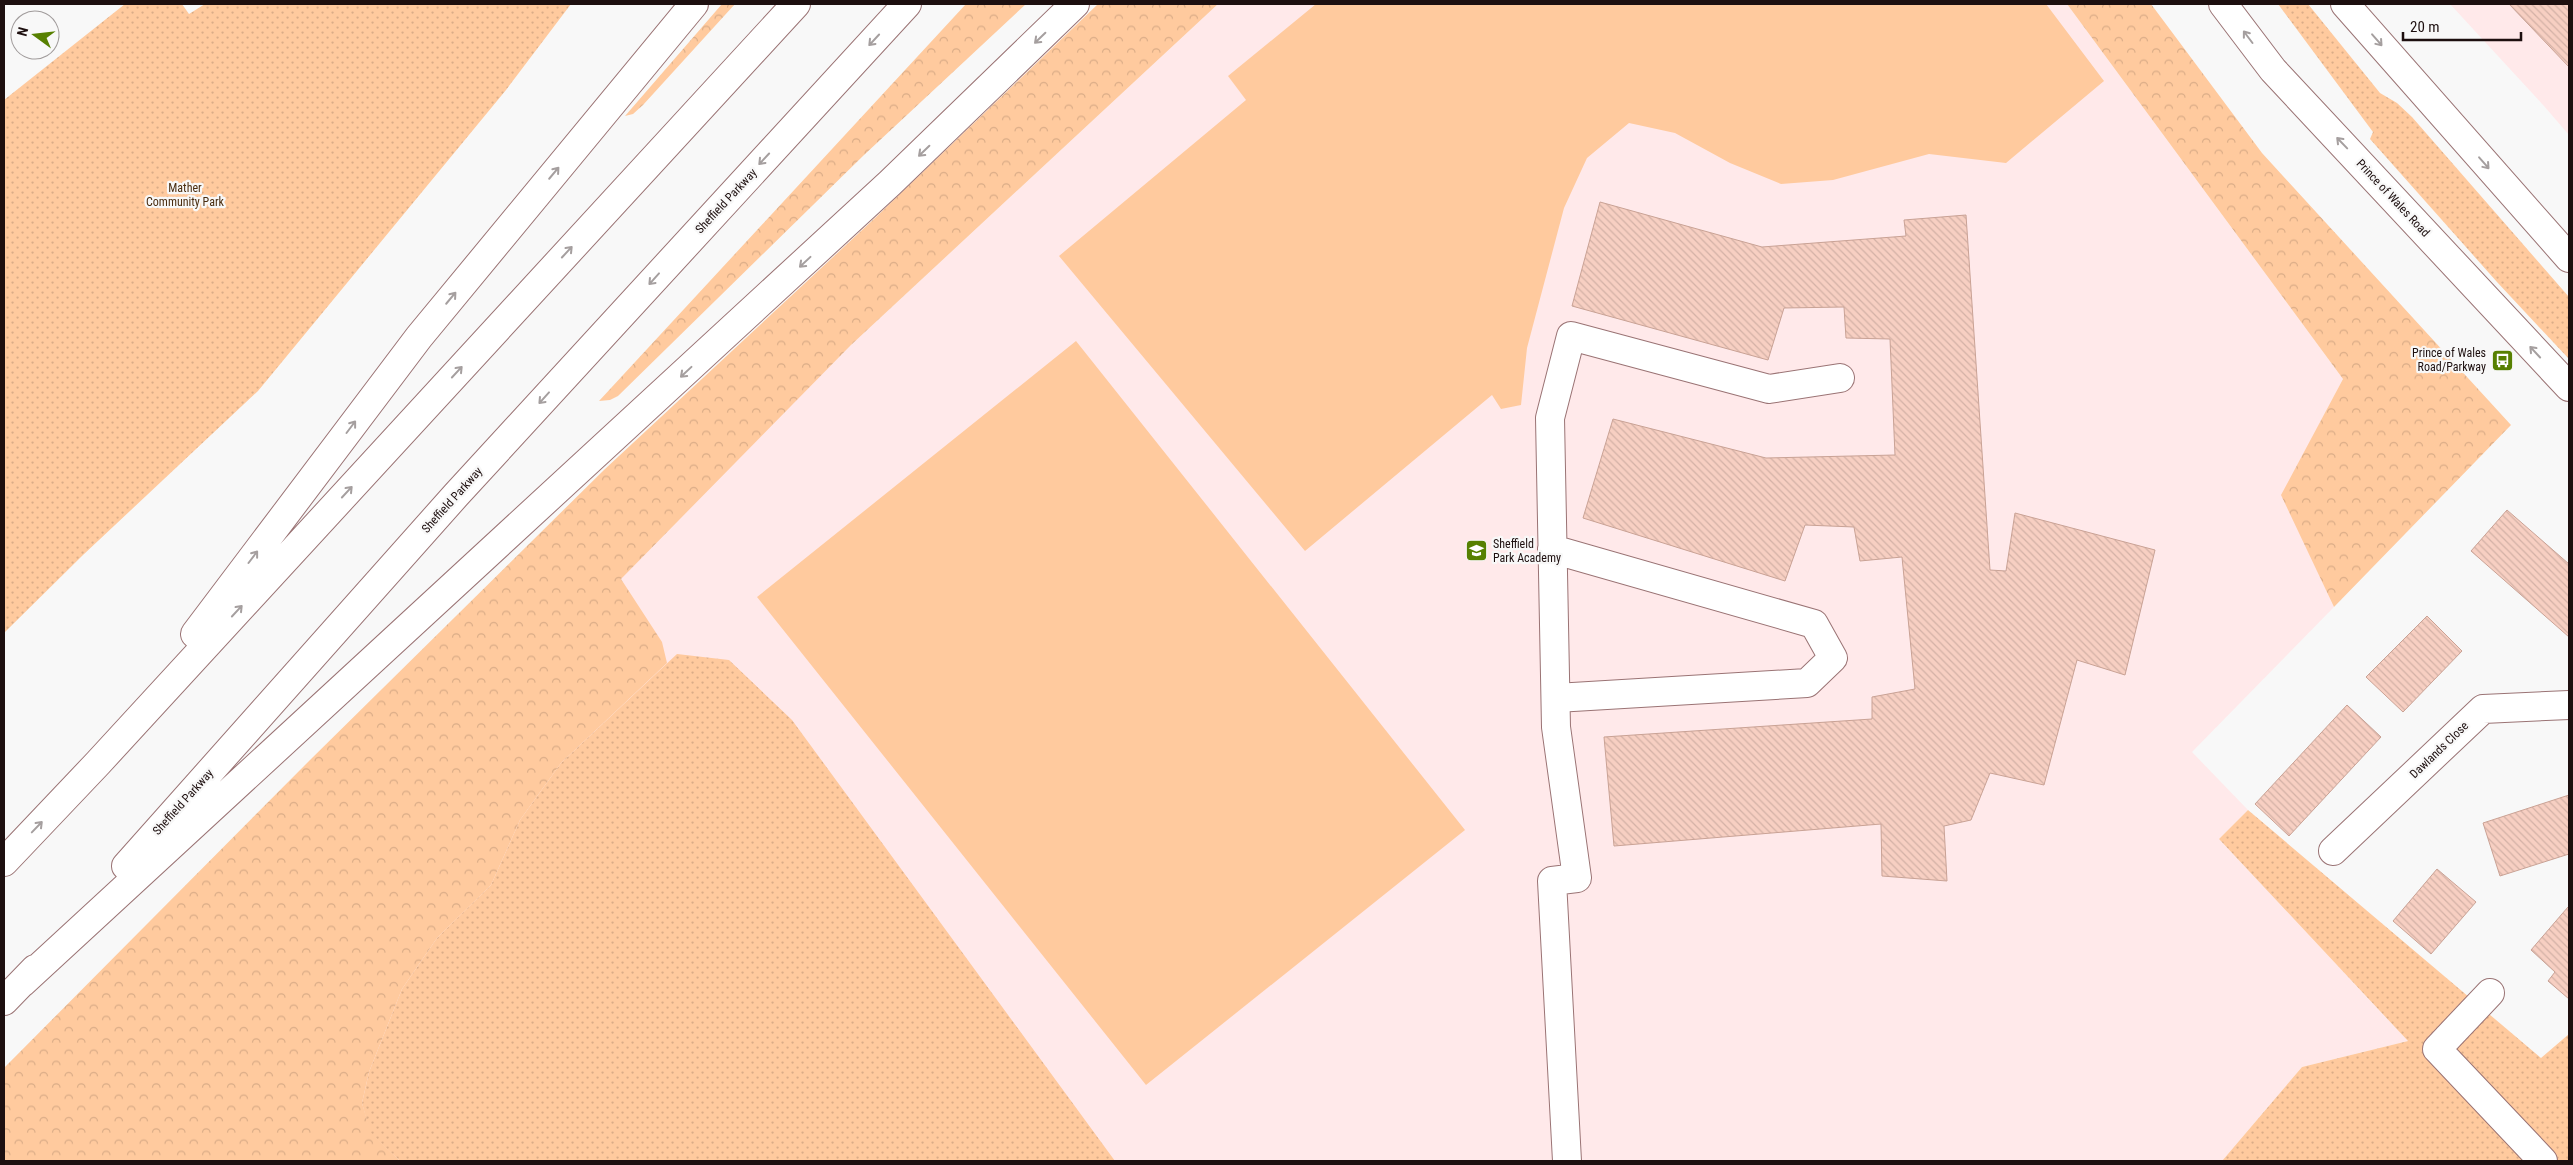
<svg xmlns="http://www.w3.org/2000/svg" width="2573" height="1165" font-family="'Roboto Condensed',sans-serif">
  <defs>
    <pattern id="green-dots" width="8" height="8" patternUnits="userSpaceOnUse" patternTransform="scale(1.25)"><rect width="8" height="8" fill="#ffca9e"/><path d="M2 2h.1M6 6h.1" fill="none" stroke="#daac87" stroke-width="1.8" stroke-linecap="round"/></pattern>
    <pattern id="forest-crowns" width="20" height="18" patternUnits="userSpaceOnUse" patternTransform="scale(1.25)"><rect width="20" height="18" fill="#ffca9e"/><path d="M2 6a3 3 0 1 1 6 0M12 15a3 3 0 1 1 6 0" fill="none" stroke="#daac87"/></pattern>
    <pattern id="building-back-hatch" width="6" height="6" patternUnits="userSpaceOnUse" patternTransform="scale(1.25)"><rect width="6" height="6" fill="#f7cfc2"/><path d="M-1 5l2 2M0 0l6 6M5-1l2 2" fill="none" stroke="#d3b1a6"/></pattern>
  </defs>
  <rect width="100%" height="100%" fill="#f8f8f8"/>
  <path fill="#ffe9ea" d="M 1218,4 L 2067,4 L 2343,379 L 2282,495 L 2334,607 L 2192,752 L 2248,810 L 2219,839 L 2408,1041 L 2302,1067 L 2222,1161 L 233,1161 L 591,607 L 851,345 Z
    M 2450,4 L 2569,4 L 2569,135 L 2544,106 Z"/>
  <path fill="url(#green-dots)" d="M 125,4 L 182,4 L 189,14 L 205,4 L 571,4 L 506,90 L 258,391 L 83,555 L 4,633 L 4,100 Z
    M 2278,4 L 2308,4 L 2380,93 L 2397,103 L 2412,117 L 2569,297 L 2569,359 L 2497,282 L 2370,139 L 2373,132 Z
    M 677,654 L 729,660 L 792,720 L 1115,1161 L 400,1161 L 370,1133 L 362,1103 L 369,1072 L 402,989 L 437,938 L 491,885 L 520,820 L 561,763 Z
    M 2248,810 L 2541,1058 L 2569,1034 L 2569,1161 L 2222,1161 L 2302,1067 L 2408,1041 L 2219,839 Z"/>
  <path fill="url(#forest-crowns)" d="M 722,4 L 735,4 L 643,105 L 633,114 L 625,116 Z
    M 966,4 L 1026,4 L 864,155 L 618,396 L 610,400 L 599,401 Z
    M 1098,4 L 1218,4 L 851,345 L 621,579 L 662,642 L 667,663 L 561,763 L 520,820 L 491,885 L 437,938 L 402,989 L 369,1072 L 362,1103 L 371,1133 L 400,1161 L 4,1161 L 4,1068 L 310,760 L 605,469 L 875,218 Z
    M 2067,4 L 2151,4 L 2262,153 L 2511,425 L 2334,607 L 2281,495 L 2343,379 Z"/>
  <path fill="#ffca9e" d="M 1316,4 L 2046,4 L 2104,81 L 2006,163 L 1929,154 L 1833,180 L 1781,184 L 1730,163 L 1675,133 L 1629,123 L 1587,158 L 1564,208 L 1527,348 L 1521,405 L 1501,409 L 1492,395 L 1305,551 L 1059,256 L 1246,100 L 1228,76 Z
    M 1076,341 L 1465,830 L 1146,1085 L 757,597 Z"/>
  <path fill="url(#building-back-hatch)" stroke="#c9a295" d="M 2509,4 L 2569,4 L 2569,67 Z
    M 1600,202 L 1762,247 L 1906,236 L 1904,220 L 1966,215 L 1990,570 L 2006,571 L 2015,513 L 2155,550 L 2125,675 L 2077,660 L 2044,785 L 1990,773 L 1971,820 L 1944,826 L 1947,881 L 1882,876 L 1881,824 L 1614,846 L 1604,737 L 1872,719 L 1872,697 L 1915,689 L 1902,557 L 1860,561 L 1854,527 L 1805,525 L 1785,581 L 1583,518 L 1613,419 L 1766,458 L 1895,455 L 1890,339 L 1846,338 L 1844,307 L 1784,308 L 1768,360 L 1572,306 Z
    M 2507,510 L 2569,564 L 2569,637 L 2471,551 Z
    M 2427,616 L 2462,651 L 2403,712 L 2366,677 Z
    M 2347,705 L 2381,737 L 2289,836 L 2255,804 Z
    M 2569,795 L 2569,854 L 2500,876 L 2483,823 Z
    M 2437,869 L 2476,902 L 2431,954 L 2393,921 Z
    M 2568,907 L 2569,908 L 2569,999 L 2548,981 L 2555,972 L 2531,950 Z"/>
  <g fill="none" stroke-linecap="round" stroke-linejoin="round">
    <defs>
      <path id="minor" d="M 1552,549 L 1814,624 L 1833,658 L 1807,683 L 1556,698
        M 2333,851 L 2483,709 L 2569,705
        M 2490,993 L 2437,1049 L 2543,1161
        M 1567,1161 L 1552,881 L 1577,878 L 1556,727 L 1550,418 L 1571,336 L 1769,389 L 1840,378"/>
      <path id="highway" d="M 2223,4 L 2273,70 L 2569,387
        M 2345,4 L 2569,258
        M 195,634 L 419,337 L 694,4
        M 4,862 L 98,763 L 796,4
        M 126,866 L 456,495 L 907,4
        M 22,983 L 890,183 L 1075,4
        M 4,1001 L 35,969"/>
    </defs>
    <use href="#minor" stroke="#9a7374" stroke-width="30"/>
    <use href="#highway" stroke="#9a7374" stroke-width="30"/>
    <use href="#minor" stroke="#fff" stroke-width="28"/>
    <use href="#highway" stroke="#fff" stroke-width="28"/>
  </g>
  <defs><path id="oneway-shaft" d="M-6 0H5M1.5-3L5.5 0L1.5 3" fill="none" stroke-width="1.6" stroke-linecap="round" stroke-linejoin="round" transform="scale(1.25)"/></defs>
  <g stroke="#a59f9f">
    <use href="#oneway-shaft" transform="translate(2248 37) rotate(-127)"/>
    <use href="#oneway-shaft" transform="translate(1040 38) rotate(136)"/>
    <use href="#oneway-shaft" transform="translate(874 40) rotate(133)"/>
    <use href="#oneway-shaft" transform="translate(2377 40) rotate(49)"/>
    <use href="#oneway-shaft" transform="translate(2342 143) rotate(-134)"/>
    <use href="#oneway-shaft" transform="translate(924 151) rotate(136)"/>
    <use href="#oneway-shaft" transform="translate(764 159) rotate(133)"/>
    <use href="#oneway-shaft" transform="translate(2484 163) rotate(49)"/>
    <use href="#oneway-shaft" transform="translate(554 173) rotate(-50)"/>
    <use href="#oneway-shaft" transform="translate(567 252) rotate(-47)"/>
    <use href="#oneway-shaft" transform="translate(805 262) rotate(137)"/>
    <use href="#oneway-shaft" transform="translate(654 279) rotate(132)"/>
    <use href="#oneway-shaft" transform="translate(451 298) rotate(-50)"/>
    <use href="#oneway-shaft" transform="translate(2535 352) rotate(-133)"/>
    <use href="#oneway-shaft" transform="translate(457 372) rotate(-47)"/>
    <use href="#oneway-shaft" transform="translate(686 372) rotate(137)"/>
    <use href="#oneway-shaft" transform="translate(544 398) rotate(132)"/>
    <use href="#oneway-shaft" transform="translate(351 427) rotate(-53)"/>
    <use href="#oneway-shaft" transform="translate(347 492) rotate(-47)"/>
    <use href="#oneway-shaft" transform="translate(253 557) rotate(-53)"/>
    <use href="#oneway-shaft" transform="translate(237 611) rotate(-47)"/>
    <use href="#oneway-shaft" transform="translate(37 827) rotate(-46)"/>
  </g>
  <defs>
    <symbol id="bus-square" viewBox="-11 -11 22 22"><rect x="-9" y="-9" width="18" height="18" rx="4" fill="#578001" stroke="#f8f8f8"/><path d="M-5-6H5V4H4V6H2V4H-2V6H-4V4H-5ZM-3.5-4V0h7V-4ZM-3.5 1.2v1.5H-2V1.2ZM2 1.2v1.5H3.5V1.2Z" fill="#fff"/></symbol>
    <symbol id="school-square" viewBox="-11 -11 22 22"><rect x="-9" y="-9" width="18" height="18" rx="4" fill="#578001" stroke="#f8f8f8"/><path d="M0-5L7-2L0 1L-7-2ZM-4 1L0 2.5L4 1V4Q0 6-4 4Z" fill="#fff"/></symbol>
  </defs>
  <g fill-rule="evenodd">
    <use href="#bus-square" x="2490" y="348" width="25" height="25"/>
    <use href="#school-square" x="1464" y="538" width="25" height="25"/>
  </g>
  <g text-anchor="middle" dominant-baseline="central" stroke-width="4.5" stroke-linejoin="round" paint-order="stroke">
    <g font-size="12" fill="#4a2d10" stroke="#f8f8f8">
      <text x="185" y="188">Mather<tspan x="185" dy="14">Community Park</tspan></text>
    </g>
    <g font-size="12" fill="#1d0f0f" stroke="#f8f8f8">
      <text transform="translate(2393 198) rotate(47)">Prince of Wales Road</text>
      <text transform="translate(726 201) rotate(-47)">Sheffield Parkway</text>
      <text transform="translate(452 500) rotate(-48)">Sheffield Parkway</text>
      <text transform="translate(2439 750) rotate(-44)">Dawlands Close</text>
      <text transform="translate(183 802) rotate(-48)">Sheffield Parkway</text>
    </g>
    <g font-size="12" fill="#1d0f0f" stroke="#f8f8f8" text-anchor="end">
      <text x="2486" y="353">Prince of Wales<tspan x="2486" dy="14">Road/Parkway</tspan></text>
      <text x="1493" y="544" text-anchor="start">Sheffield<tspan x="1493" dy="14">Park Academy</tspan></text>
    </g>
  </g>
  <rect width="2573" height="1165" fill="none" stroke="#1d0f0f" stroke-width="10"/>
  <g transform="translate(35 35) rotate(285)"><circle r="24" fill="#f8f8f8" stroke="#a09b9b"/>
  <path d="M0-4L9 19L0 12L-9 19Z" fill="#578001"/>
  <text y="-8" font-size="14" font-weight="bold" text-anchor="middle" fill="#1d0f0f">N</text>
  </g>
  <path d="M2403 32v8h118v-8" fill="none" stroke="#1d0f0f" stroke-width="2.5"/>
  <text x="2410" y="32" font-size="15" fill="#1d0f0f" stroke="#f8f8f8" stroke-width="4" paint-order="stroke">20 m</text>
</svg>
